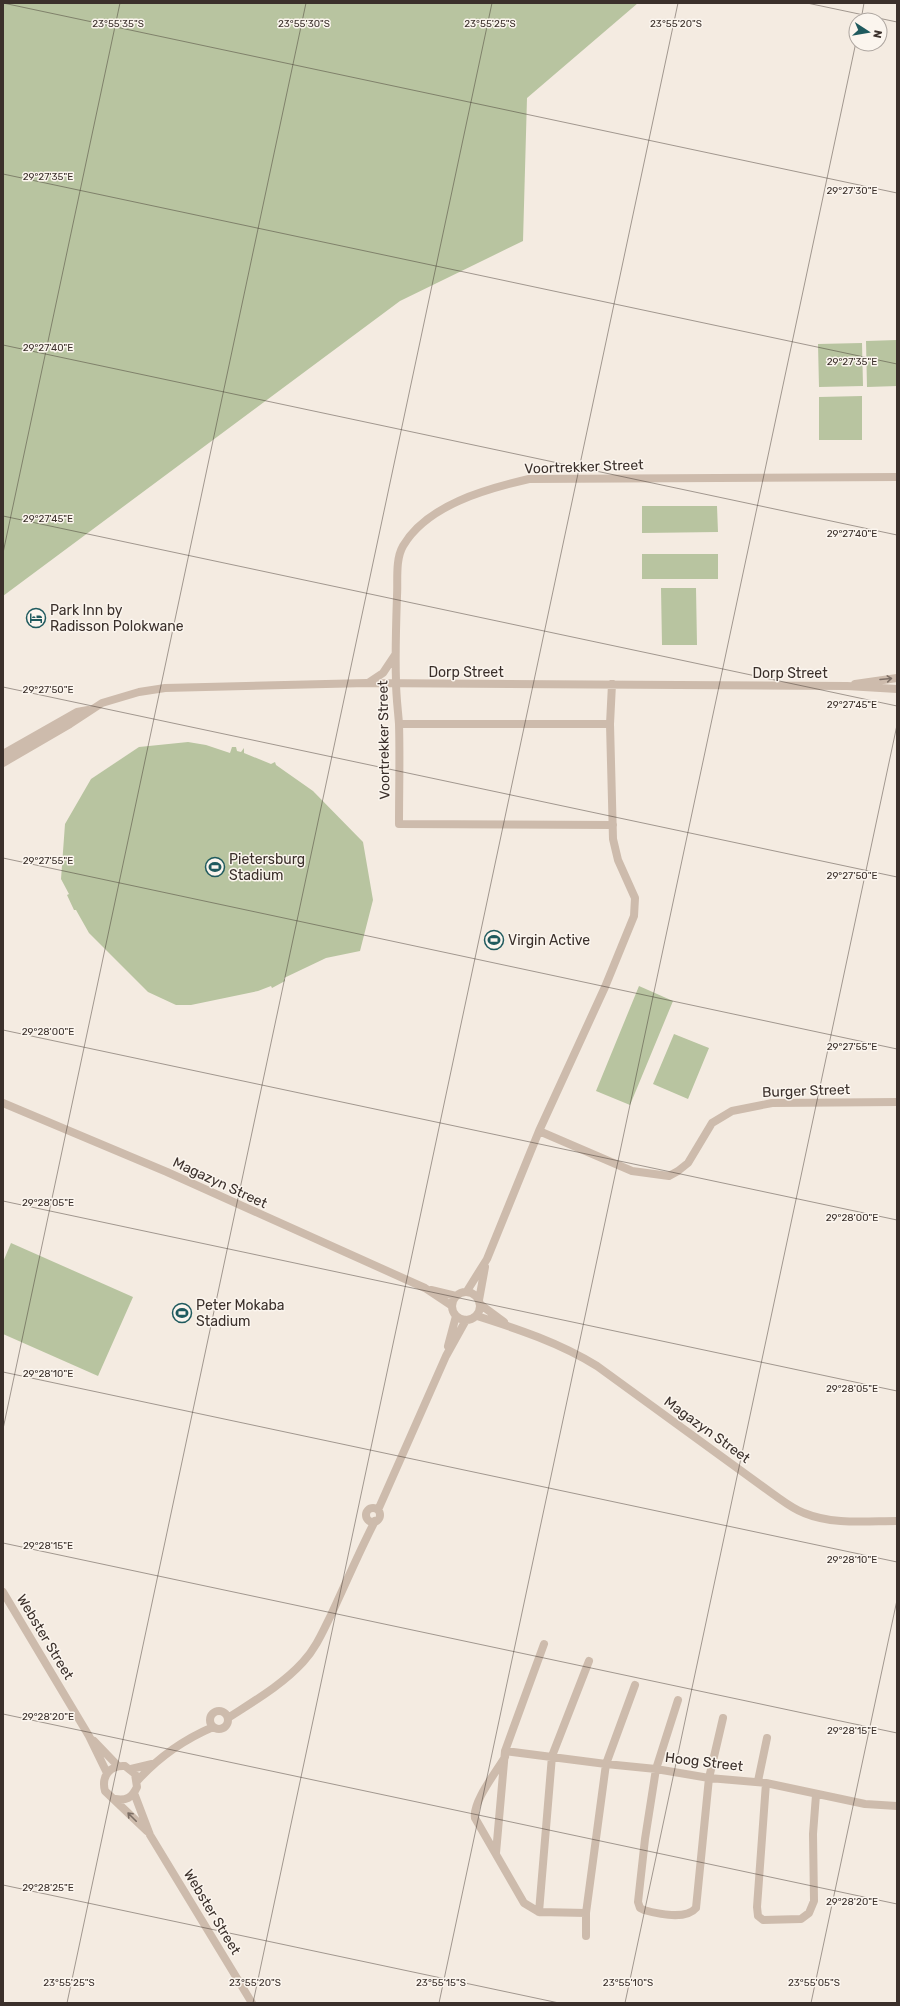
<svg xmlns="http://www.w3.org/2000/svg" width="900" height="2006" font-family="Rubik,sans-serif">
  <rect width="100%" height="100%" fill="#f4ebe1"/>
  <path fill="#b8c4a0" d="M 3,3 L 638,3 L 527,98 L 523,241 L 400,301 L 3,596 Z
    M 897,340 L 897,386 L 867,387 L 866,341 Z
    M 862,343 L 863,386 L 819,387 L 818,344 Z
    M 862,396 L 862,440 L 819,440 L 819,397 Z
    M 642,506 L 717,506 L 718,532 L 642,533 Z
    M 642,554 L 718,554 L 718,579 L 642,579 Z
    M 661,588 L 696,588 L 697,645 L 662,645 Z
    M 188,742 L 206,745 L 230,753 L 232,747 L 236,747 L 237,751 L 241,752 L 244,748 L 244,753 L 271,764 L 275,762 L 276,765 L 313,791 L 363,842 L 373,900 L 360,951 L 326,958 L 284,978 L 285,981 L 272,988 L 271,986 L 258,991 L 191,1005 L 176,1005 L 148,992 L 89,933 L 76,910 L 74,910 L 67,895 L 69,894 L 61,879 L 65,824 L 91,779 L 139,747 Z
    M 639,986 L 673,1001 L 630,1105 L 596,1091 Z
    M 674,1034 L 709,1048 L 688,1099 L 653,1084 Z
    M 11,1243 L 133,1297 L 98,1376 L 3,1334 L 3,1262 Z"/>
  <g fill="none" stroke-linecap="round" stroke-linejoin="round">
    <path stroke="#cdbbac" stroke-width="8" d="M 368,683 L 383,673 L 395,655
      M 855,684 L 897,678
      M 399,724 L 610,724
      M 3,754 L 77,712 L 88,710
      M 3,763 L 70,724 L 102,703 L 139,692 L 165,688 L 367,683 L 847,686 L 897,689
      M 613,825 L 399,824 C 399,791 400,757 399,724 C 398,710 396,696 396,681 C 395,653 396,625 397,596 C 398,581 395,560 403,546 C 427,505 486,489 529,479 L 897,477
      M 3,1103 L 167,1172 L 425,1288 L 452,1306
      M 539,1131 L 632,1171 L 669,1176 L 678,1171 L 688,1163 L 712,1123 L 732,1111 L 772,1103 L 897,1102
      M 431,1290 L 456,1296
      M 467,1291 L 487,1259 L 539,1131 L 605,987 L 634,916 L 635,898 L 618,860 L 613,839 L 610,724 L 612,684
      M452 1306a14 14 0 1 1 28 0a14 14 0 1 1-28 0Z
      M 479,1300 L 485,1267
      M 481,1305 L 504,1322
      M 477,1316 C 518,1329 560,1343 597,1366 L 773,1494 C 783,1501 793,1509 804,1513 C 833,1525 867,1521 897,1521
      M 448,1346 L 456,1316
      M366 1515a7 7 0 1 1 14 0a7 7 0 1 1-14 0Z
      M 378,1510 L 446,1356 L 466,1320
      M 3,1592 L 89,1736 L 107,1773
      M 678,1700 L 656,1769 L 645,1839 L 638,1902 L 640,1908 L 644,1910 C 658,1914 686,1920 696,1908 L 709,1778 L 723,1718
      M210 1720a9 9 0 1 1 18 0a9 9 0 1 1-18 0Z
      M 228,1718 C 254,1701 282,1685 303,1662 C 316,1648 323,1631 331,1615 C 346,1583 359,1552 375,1521
      M 94,1741 L 118,1766
      M 505,1751 L 606,1764 L 656,1769 L 709,1778 L 766,1783 L 865,1804 L 897,1806
      M 505,1757 C 497,1771 472,1802 475,1818 L 524,1903 L 539,1912 L 552,1756 L 589,1661
      M 131,1769 L 152,1764
      M 138,1780 C 158,1758 185,1739 213,1727
      M 758,1781 L 767,1738
      M 766,1783 L 757,1907 L 758,1916 L 763,1920 L 801,1919 L 809,1913 L 814,1901 L 813,1834 L 816,1795
      M 134,1793 L 150,1835 L 252,2003
      M 115,1799 C 126,1801 132,1798 137,1787 L 135,1774 L 125,1766 C 110,1765 101,1776 105,1791 L 147,1831
      M 496,1853 L 505,1751 L 544,1644
      M 539,1912 L 586,1913
      M 586,1936 L 586,1913 L 606,1764 L 635,1685"/>
  </g>
  <defs><path id="oneway-shaft" d="M-6 0H5M1.5-3L5.5 0L1.5 3" fill="none" stroke-width="1.6" stroke-linecap="round" stroke-linejoin="round"/></defs>
  <g stroke="#7d6f65">
    <use href="#oneway-shaft" transform="translate(886 679) rotate(-5)"/>
    <use href="#oneway-shaft" transform="translate(132 1817) rotate(-135)"/>
  </g>
  <path fill="none" stroke="#3b302b" stroke-width="1" stroke-opacity="0.45" d="M 3,3 L 897,193M 807,3 L 897,22M 861,20 L 864,3M 3,174 L 897,364M 3,345 L 897,535M 3,516 L 897,706M 3,553 L 120,3M 3,687 L 897,877M 3,858 L 897,1049M 3,1030 L 897,1220M 3,1201 L 897,1391M 3,1372 L 897,1562M 3,1429 L 306,3M 3,1543 L 897,1733M 3,1714 L 897,1904M 3,1885 L 559,2003M 67,2003 L 492,3M 253,2003 L 678,3M 439,2003 L 856,42M 625,2003 L 897,725M 811,2003 L 897,1600"/>
  <defs>
    <symbol id="hotel-ring" viewBox="-11 -11 22 22"><circle r="9.5" fill="#fbf5ee" stroke="#1f5a5e" stroke-width="1.5"/><path d="M-6-4.5h1.5V1H6V5H4.5V3h-9V5H-6ZM-4 0a1.8 1.8 0 1 1 3.6 0ZM.5 0V-2.5h3Q6-2.5 6 0Z" fill="#1f5a5e"/></symbol>
    <symbol id="stadium-ring" viewBox="-11 -11 22 22"><circle r="9.5" fill="#fbf5ee" stroke="#1f5a5e" stroke-width="1.5"/><path d="M0-5a6.5 5 0 1 0 0 10a6.5 5 0 1 0 0-10ZM-3.5-1.8h7v3.6h-7Z" fill="#1f5a5e"/></symbol>
  </defs>
  <g fill-rule="evenodd">
    <use href="#hotel-ring" x="25" y="607" width="22" height="22"/>
    <use href="#stadium-ring" x="204" y="856" width="22" height="22"/>
    <use href="#stadium-ring" x="483" y="929" width="22" height="22"/>
    <use href="#stadium-ring" x="171" y="1302" width="22" height="22"/>
  </g>
  <g text-anchor="middle" dominant-baseline="central" stroke-width="3" stroke-linejoin="round" paint-order="stroke">
    <g font-size="14" fill="#3b302b" stroke="#fbf5ee">
      <text transform="translate(584 467) rotate(-2)">Voortrekker Street</text>
      <text x="466" y="672">Dorp Street</text>
      <text x="790" y="673">Dorp Street</text>
      <text transform="translate(384 740) rotate(-91)">Voortrekker Street</text>
      <text transform="translate(806 1091) rotate(-2)">Burger Street</text>
      <text transform="translate(220 1183) rotate(25)">Magazyn Street</text>
      <text transform="translate(707 1430) rotate(36)">Magazyn Street</text>
      <text transform="translate(45 1637) rotate(59)">Webster Street</text>
      <text transform="translate(704 1762) rotate(7)">Hoog Street</text>
      <text transform="translate(212 1912) rotate(59)">Webster Street</text>
    </g>
    <g font-size="14" fill="#3b302b" stroke="#fbf5ee" text-anchor="start">
      <text x="50" y="610">Park Inn by<tspan x="50" dy="16">Radisson Polokwane</tspan></text>
      <text x="229" y="859">Pietersburg<tspan x="229" dy="16">Stadium</tspan></text>
      <text x="508" y="940">Virgin Active</text>
      <text x="196" y="1305">Peter Mokaba<tspan x="196" dy="16">Stadium</tspan></text>
    </g>
  </g>
  <g font-size="10" text-anchor="middle" fill="#3b302b" stroke="#fbf5ee" stroke-width="3" stroke-linejoin="round" paint-order="stroke">
    <text x="118" y="27">23°55'35"S</text>
    <text x="304" y="27">23°55'30"S</text>
    <text x="490" y="27">23°55'25"S</text>
    <text x="676" y="27">23°55'20"S</text>
    <text x="48" y="180">29°27'35"E</text>
    <text x="852" y="194">29°27'30"E</text>
    <text x="48" y="351">29°27'40"E</text>
    <text x="852" y="365">29°27'35"E</text>
    <text x="48" y="522">29°27'45"E</text>
    <text x="852" y="537">29°27'40"E</text>
    <text x="48" y="693">29°27'50"E</text>
    <text x="852" y="708">29°27'45"E</text>
    <text x="48" y="864">29°27'55"E</text>
    <text x="852" y="879">29°27'50"E</text>
    <text x="48" y="1035">29°28'00"E</text>
    <text x="852" y="1050">29°27'55"E</text>
    <text x="48" y="1206">29°28'05"E</text>
    <text x="852" y="1221">29°28'00"E</text>
    <text x="48" y="1377">29°28'10"E</text>
    <text x="852" y="1392">29°28'05"E</text>
    <text x="48" y="1549">29°28'15"E</text>
    <text x="852" y="1563">29°28'10"E</text>
    <text x="48" y="1720">29°28'20"E</text>
    <text x="852" y="1734">29°28'15"E</text>
    <text x="48" y="1891">29°28'25"E</text>
    <text x="852" y="1905">29°28'20"E</text>
    <text x="69" y="1986">23°55'25"S</text>
    <text x="255" y="1986">23°55'20"S</text>
    <text x="441" y="1986">23°55'15"S</text>
    <text x="628" y="1986">23°55'10"S</text>
    <text x="814" y="1986">23°55'05"S</text>
  </g>
  <rect width="900" height="2006" fill="none" stroke="#3b302b" stroke-width="8"/>
  <g transform="translate(868 32) rotate(102)"><circle r="19" fill="#fbf5ee" stroke="#aea6a0"/>
  <path d="M0-3L7 15L0 10L-7 15Z" fill="#1f5a5e"/>
  <text y="-6" font-size="11" font-weight="bold" text-anchor="middle" fill="#3b302b">N</text>
  </g>
</svg>
